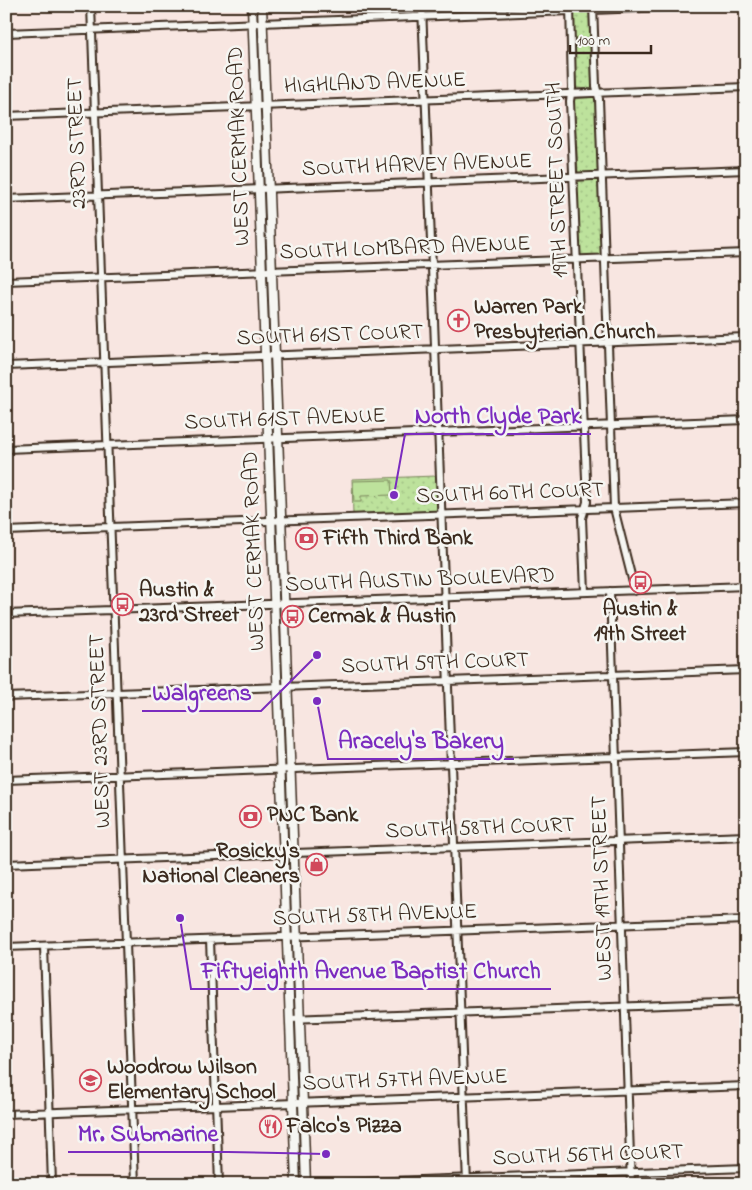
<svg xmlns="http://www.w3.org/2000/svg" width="752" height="1190" font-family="'Indie Flower',sans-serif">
  <defs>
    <pattern id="grass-dots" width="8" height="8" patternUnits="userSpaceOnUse" patternTransform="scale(1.25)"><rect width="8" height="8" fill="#bde29c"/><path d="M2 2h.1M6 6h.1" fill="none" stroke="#a3c286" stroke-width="1.8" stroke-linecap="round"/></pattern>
  </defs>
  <rect width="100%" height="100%" fill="#f8e6e1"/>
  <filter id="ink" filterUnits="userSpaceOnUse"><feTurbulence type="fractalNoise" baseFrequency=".02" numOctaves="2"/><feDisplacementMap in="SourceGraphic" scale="10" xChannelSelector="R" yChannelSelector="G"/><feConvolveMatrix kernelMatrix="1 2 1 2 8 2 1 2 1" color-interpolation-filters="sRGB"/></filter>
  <g filter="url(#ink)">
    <path fill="url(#grass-dots)" stroke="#7c865d" d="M 573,6 L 590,6 L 593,86 L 591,89 L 576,88 Z
      M 593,97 L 596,99 L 599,170 L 598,172 L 578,173 L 574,99 Z
      M 597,180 L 600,182 L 602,253 L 600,255 L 582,256 L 580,254 L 577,184 L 579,181 Z
      M 436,476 L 437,511 L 353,515 L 352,479 Z"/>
    <path fill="#bde29c" stroke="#7c865d" d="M 391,480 L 392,495 L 361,496 L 361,502 L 354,502 L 353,481 Z"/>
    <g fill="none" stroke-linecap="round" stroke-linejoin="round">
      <defs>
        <path id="minor" d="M 91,6 L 135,1184
          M 422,6 L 467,1184
          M 570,6 L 572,88 L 570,101 L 587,502 L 582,518 L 585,592
          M 593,6 L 596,86 L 599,99 L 614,508 L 635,591
          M 593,10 L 691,6
          M 6,33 L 570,11
          M 6,116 L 746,87
          M 6,199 L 746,170
          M 6,281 L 746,253
          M 6,366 L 746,337
          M 6,449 L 746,420
          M 6,531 L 746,503
          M 610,591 L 631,1184
          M 6,614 L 746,586
          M 6,697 L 746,670
          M 6,780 L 746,752
          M 6,864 L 746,836
          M 210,940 L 219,1184
          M 44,946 L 52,1184
          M 6,947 L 746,920
          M 290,1019 L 746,1002
          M 6,1114 L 746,1086
          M 311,1184 L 746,1168"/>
        <path id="major" d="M 252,6 L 296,1184
          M 262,6 L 306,1184"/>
      </defs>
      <use href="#minor" stroke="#3b2a1e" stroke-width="10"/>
      <use href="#major" stroke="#3b2a1e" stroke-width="11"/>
      <use href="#minor" stroke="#f6f6f2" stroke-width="6"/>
      <use href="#major" stroke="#f6f6f2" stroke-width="8"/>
    </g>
  </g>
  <defs>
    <symbol id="church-ring" viewBox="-11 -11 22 22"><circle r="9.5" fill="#f6f6f2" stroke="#d1495b" stroke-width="1.5"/><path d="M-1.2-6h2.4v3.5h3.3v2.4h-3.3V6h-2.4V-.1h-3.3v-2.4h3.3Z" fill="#d1495b"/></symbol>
    <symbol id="bank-ring" viewBox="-11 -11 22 22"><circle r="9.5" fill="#f6f6f2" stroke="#d1495b" stroke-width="1.5"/><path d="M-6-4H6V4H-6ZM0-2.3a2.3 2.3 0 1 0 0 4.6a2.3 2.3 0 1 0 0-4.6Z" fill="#d1495b"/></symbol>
    <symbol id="bus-ring" viewBox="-11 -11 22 22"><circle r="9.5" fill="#f6f6f2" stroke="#d1495b" stroke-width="1.5"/><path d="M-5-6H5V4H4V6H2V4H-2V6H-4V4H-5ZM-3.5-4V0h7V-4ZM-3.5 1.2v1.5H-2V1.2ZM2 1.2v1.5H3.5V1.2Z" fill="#d1495b"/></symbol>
    <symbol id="shop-ring" viewBox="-11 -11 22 22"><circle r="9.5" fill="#f6f6f2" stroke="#d1495b" stroke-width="1.5"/><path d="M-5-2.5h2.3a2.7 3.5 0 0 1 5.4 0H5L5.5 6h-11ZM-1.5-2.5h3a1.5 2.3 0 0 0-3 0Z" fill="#d1495b"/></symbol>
    <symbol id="school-ring" viewBox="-11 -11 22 22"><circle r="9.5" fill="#f6f6f2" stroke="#d1495b" stroke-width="1.5"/><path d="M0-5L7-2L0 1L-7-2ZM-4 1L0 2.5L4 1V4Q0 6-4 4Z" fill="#d1495b"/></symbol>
    <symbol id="restaurant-ring" viewBox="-11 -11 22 22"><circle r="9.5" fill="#f6f6f2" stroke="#d1495b" stroke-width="1.5"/><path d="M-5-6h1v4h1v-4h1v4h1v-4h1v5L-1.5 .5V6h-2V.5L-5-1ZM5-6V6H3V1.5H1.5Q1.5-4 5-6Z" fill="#d1495b"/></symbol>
  </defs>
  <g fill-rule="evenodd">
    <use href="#church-ring" x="446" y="308" width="25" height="25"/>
    <use href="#bank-ring" x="294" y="526" width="25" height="25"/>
    <use href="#bus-ring" x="628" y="570" width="25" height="25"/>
    <use href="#bus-ring" x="110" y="592" width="25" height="25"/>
    <use href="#bus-ring" x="280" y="604" width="25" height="25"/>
    <use href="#bank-ring" x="238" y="804" width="25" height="25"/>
    <use href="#shop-ring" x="304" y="852" width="25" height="25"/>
    <use href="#school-ring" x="78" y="1068" width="25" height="25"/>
    <use href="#restaurant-ring" x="258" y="1114" width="25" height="25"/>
  </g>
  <g text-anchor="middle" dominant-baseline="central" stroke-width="5" stroke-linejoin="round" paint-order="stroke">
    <g font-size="22" fill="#3b2a1e" stroke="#f6f6f2">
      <text transform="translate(375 84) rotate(-2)">HIGHLAND AVENUE</text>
      <text transform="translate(78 143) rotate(-92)">23RD STREET</text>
      <text transform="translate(240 146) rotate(-92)">WEST CERMAK ROAD</text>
      <text transform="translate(417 166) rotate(-2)">SOUTH HARVEY AVENUE</text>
      <text transform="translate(558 180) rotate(-92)">19TH STREET SOUTH</text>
      <text transform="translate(405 249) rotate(-2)">SOUTH LOMBARD AVENUE</text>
      <text transform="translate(330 336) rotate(-2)">SOUTH 61ST COURT</text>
      <text transform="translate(285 420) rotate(-2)">SOUTH 61ST AVENUE</text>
      <text transform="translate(510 494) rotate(-2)">SOUTH 60TH COURT</text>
      <text transform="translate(255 551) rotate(-92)">WEST CERMAK ROAD</text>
      <text transform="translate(420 581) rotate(-2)">SOUTH AUSTIN BOULEVARD</text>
      <text transform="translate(435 664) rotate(-2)">SOUTH 59TH COURT</text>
      <text transform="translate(101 731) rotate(-92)">WEST 23RD STREET</text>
      <text transform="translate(480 829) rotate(-2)">SOUTH 58TH COURT</text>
      <text transform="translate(603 888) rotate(-92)">WEST 19TH STREET</text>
      <text transform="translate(375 916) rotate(-2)">SOUTH 58TH AVENUE</text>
      <text transform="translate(405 1081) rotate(-2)">SOUTH 57TH AVENUE</text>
      <text transform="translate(588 1156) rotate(-2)">SOUTH 56TH COURT</text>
    </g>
    <g font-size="22" font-weight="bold" fill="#3b2a1e" stroke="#f6f6f2" text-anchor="start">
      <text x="474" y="308">Warren Park<tspan x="474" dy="25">Presbyterian Church</tspan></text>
      <text x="323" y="539">Fifth Third Bank</text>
      <text x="139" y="591">Austin &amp;<tspan x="139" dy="25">23rd Street</tspan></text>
      <text x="640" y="610" text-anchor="middle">Austin &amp;<tspan x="640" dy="25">19th Street</tspan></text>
      <text x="308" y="617">Cermak &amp; Austin</text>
      <text x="267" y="816">PNC Bank</text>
      <text x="300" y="852" text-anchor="end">Rosicky's<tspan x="300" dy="25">National Cleaners</tspan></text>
      <text x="107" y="1068">Woodrow Wilson<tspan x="107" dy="25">Elementary School</tspan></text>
      <text x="286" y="1127">Falco's Pizza</text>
    </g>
  </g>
  <path fill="none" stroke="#7b2cbf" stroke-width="2" d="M394 495L405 434H591M317 655L261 711H142M317 701L328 759H514M180 918L191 989H551M326 1154L228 1152H68"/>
  <g fill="#7b2cbf" stroke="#f6f6f2" stroke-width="2">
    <circle cx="394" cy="495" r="5"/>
    <circle cx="317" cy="655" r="5"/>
    <circle cx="317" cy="701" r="5"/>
    <circle cx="180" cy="918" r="5"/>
    <circle cx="326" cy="1154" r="5"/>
  </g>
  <g font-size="24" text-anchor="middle" font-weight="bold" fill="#7b2cbf" stroke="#f6f6f2" stroke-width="5" stroke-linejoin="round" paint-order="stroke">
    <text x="498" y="423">North Clyde Park</text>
    <text x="202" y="700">Walgreens</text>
    <text x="421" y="748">Aracely's Bakery</text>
    <text x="371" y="978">Fiftyeighth Avenue Baptist Church</text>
    <text x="148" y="1141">Mr. Submarine</text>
  </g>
  <rect width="752" height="1190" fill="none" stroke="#f6f6f2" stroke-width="25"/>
  <rect x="12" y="12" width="727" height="1165" fill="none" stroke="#3b2a1e" stroke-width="2" filter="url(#ink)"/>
  <path d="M570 45v8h81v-8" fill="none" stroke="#3b2a1e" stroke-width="2.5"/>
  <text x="577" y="45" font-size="15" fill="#3b2a1e" stroke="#f6f6f2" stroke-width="4" paint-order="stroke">100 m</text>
</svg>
